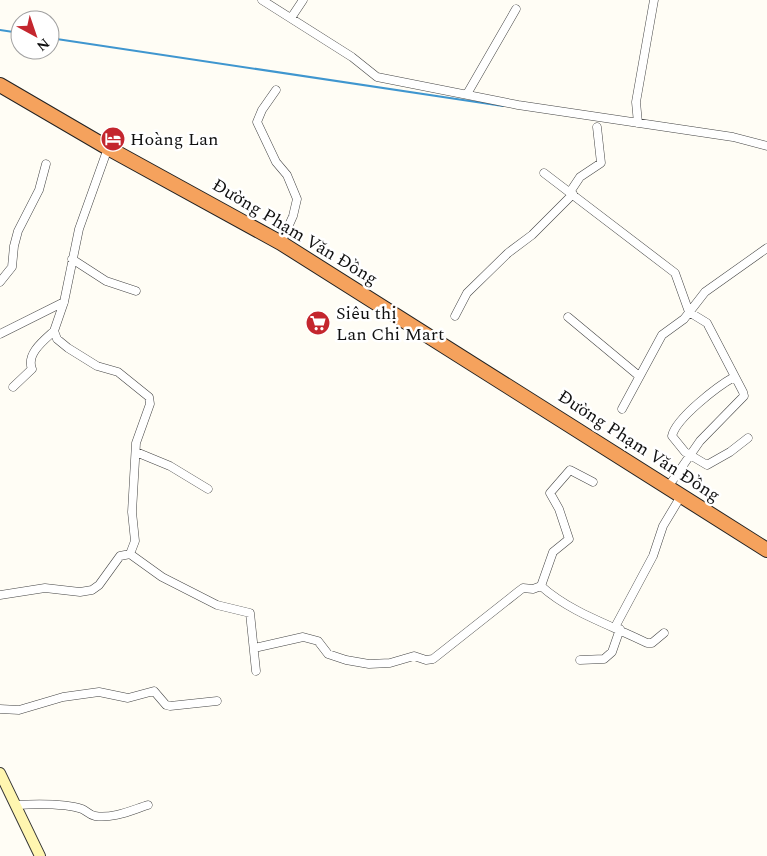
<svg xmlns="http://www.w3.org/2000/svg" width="767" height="856" font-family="Spectral,serif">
  <rect width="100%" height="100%" fill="#fffdf5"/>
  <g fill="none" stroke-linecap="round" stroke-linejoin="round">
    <path stroke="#3f96cf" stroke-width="2" d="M 0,30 L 20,33
      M 50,38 L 503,106"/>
    <defs>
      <path id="street" d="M 262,0 L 352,57 L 377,77 L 518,105 L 733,137 L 767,146
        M 291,18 L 303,0
        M 276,90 L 262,110 L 257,122 L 276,162 L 287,175 L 297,199 L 293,216 L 281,243
        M 467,94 L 516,9
        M 638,123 L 636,102 L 654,0
        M 108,148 L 79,229 L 64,302 L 54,331 L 57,339 L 68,348 L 97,366 L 118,372 L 149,397 L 150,404 L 136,443 L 132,512 L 135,541 L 130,554
        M 544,173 L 675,273 L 689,312 L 707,323 L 743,392 L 744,396 L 700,441 L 668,487
        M 570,192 L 580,177 L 601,163 L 597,127
        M 72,259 L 106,281 L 136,291
        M 0,282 L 12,267 L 14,246 L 18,231 L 39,190 L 46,164
        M 455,316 L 467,293 L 508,253 L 532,235 L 573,194
        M 568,317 L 639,376
        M 0,334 L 64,302
        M 734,377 C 718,386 676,418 672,436 L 685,452 L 707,465 L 730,452 L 748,438
        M 13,387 L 32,369 C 26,354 43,341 54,331
        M 622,409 L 662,335 L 684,319 L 705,292 L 767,248
        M 136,452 L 170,466 L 208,489
        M 541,586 C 571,613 611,625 647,643 L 652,643 L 664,633
        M 0,595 L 45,588 L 80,592 L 92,590 L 99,585 L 120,556 L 130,554 L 162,577 L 217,605 L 250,613 L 256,671
        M 615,627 L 653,556 L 663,526 L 681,496
        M 254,648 L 303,637 L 318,641 L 328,654 L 346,660 L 369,664 L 390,663 L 414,656 L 426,660 L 433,659 L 519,591 L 523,588 L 533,589 L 541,586 L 553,552 L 569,539 L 559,509 L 550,493 L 570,470 L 593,482
        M 580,660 L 604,659 L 612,652 L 620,629
        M 0,709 L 19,710 L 63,697 L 99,692 L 128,698 L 154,691 L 166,705 L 170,706 L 217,701
        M 16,805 C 35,804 64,803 82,809 C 87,811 89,815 95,816 C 113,819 132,810 148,805"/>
      <path id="secondary" d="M 0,773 L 40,856"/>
      <path id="highway" d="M 0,85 L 108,148 L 281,243 L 767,550"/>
    </defs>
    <use href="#street" stroke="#444" stroke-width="9"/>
    <use href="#secondary" stroke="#333" stroke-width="12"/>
    <use href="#highway" stroke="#222" stroke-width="16"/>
    <use href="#street" stroke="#fff" stroke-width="8"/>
    <use href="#secondary" stroke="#fff6b0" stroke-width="10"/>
    <use href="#highway" stroke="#f5a25d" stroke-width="14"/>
  </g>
  <defs>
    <symbol id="hotel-disc" viewBox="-11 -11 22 22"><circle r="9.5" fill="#c4262e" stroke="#fff"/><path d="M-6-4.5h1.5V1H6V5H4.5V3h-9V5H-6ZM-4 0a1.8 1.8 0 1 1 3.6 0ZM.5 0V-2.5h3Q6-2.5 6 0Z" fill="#fff"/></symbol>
    <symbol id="supermarket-disc" viewBox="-11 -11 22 22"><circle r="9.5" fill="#c4262e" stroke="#fff"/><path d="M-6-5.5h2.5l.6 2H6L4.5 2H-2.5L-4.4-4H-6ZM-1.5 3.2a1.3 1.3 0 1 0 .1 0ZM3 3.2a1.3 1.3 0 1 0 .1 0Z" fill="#fff"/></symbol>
  </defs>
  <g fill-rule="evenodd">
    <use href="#hotel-disc" x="99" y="125" width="28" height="28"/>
    <use href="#supermarket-disc" x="304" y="309" width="28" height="28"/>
  </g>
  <g text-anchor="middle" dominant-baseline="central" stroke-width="5" stroke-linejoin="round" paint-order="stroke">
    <g font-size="18" fill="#111" stroke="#fff" text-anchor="start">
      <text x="130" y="139">Hoàng Lan</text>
      <text x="336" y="313">Siêu thị<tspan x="336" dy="21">Lan Chi Mart</tspan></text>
    </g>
    <g font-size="18" fill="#111" stroke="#fff">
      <text transform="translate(295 232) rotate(31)">Đường Phạm Văn Đồng</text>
      <text transform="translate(639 446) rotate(33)">Đường Phạm Văn Đồng</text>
    </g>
  </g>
  <g transform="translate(35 35) rotate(140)"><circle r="24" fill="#ffffff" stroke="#a0a0a0"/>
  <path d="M0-4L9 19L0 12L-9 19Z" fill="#c4262e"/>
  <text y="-8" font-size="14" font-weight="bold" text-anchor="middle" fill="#111111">N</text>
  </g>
</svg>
